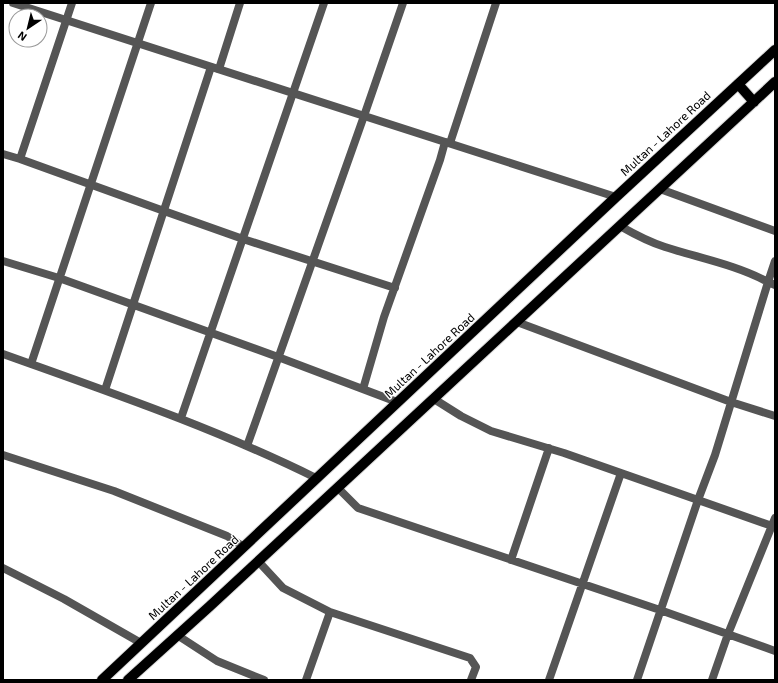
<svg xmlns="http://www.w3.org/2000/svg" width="778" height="683" font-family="'Exo 2',sans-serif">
  <rect width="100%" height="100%" fill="#fff"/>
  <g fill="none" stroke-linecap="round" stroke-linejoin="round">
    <defs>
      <path id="primary" d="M 738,84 L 754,102
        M 102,680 L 616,197 L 775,50
        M 128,680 L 210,606 L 775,82"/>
    </defs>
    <use href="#primary" stroke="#dbdbdb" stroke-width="12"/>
    <path stroke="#555" stroke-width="8" d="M 219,69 L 240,3
      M 450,143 L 496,3
      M 3,154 L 20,159 L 164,211 L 243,239 L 395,288
      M 20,159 L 72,3
      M 660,189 L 775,231
      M 620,226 C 634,234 649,242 665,247 C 699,258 737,265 768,282 L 715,455 L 698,500 L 637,680
      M 3,261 L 59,278 L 278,357 L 397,402
      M 775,261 L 768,282 L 775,285
      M 517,322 L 731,402 L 775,416
      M 3,354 C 109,392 215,428 316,478
      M 31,364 L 151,3
      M 363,389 L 384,317 L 440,160 L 445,142
      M 105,390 L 211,67
      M 434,399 L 461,416 L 491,431 L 564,453 L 775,527
      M 181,418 L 324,3
      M 247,446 L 364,116 L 403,3
      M 3,455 L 114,491 L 227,536 L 244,547
      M 338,488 L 358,508 L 660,610 L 775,651
      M 511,560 L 549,448
      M 258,561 L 283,588 L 330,612 L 470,658 L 476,667 L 471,680
      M 3,568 L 64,599 L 141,643
      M 177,635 L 217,661 L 264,680
      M 306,680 L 330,612
      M 549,680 L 621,473
      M 712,680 L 728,634 L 775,518"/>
    <path stroke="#555" stroke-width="8" d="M 13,3 L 616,197"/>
    <use href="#primary" stroke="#000" stroke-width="10"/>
  </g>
  <g text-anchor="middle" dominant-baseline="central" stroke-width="3" stroke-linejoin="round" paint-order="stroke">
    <g font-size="12" fill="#000" stroke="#fff">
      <text transform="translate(665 133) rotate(-43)">Multan - Lahore Road</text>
      <text transform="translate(429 355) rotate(-43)">Multan - Lahore Road</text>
      <text transform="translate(193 577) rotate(-43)">Multan - Lahore Road</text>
    </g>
  </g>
  <rect width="778" height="683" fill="none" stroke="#000000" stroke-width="8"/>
  <g transform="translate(28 28) rotate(215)"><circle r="19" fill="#ffffff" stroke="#999999"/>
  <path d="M0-3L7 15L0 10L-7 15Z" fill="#000000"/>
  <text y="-6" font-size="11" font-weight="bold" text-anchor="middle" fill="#000000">N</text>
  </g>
</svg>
